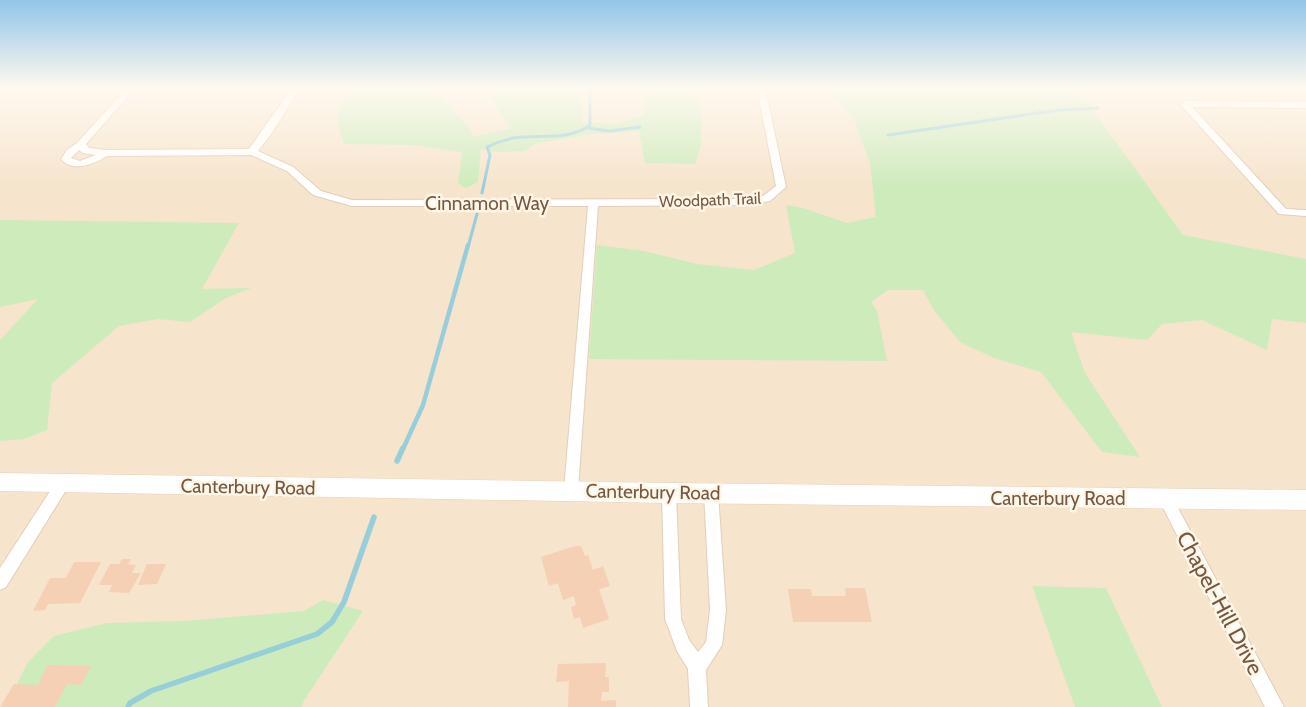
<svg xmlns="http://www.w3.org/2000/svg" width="1306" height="707" font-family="Cabin,sans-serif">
  <rect width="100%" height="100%" fill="#fef2de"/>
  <path fill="#f6e4cc" d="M 0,88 L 875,88 L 1226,296 L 1077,88 L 1306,88 L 1306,491 L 0,477 Z
    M 0,489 L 1306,507 L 1306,707 L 0,707 Z"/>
  <path fill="#ceebbc" d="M 354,88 L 432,88 L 468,126 L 474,137 L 512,128 L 499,112 L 486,88 L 581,88 C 579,98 584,110 582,122 L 614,124 L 644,115 L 647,88 L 695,88 L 701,105 L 701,146 L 695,164 L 645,163 L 639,131 L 585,135 L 534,144 L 525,151 L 497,152 L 481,149 L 478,182 L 466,188 L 458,183 L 462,152 L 413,145 L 344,144 C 335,114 333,112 354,88 Z
    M 831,88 L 1077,88 L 1183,235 L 1306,259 L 1306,323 L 1272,319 L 1267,350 L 1202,320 L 1162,324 L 1147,340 L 1071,332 L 1085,373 L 1140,457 L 1102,452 L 1041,372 L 994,358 L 960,342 L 933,309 L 923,290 L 888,290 L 871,302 L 877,311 L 887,361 L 589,359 L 597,245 L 644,251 L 697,264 L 754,270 L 795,253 L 786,205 L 803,208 L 847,223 L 876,217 L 870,163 L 854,120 Z
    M 0,220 L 239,223 L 202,289 L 251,288 L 226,298 L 190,322 L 158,319 L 119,326 L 52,383 L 47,430 L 24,439 L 0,441 L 0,340 L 38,299 L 0,307 Z
    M 1032,586 L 1106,588 L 1162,707 L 1075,707 Z
    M 323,600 L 363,611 L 303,702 L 302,707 L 5,707 L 28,662 L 54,636 L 107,623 L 184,621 L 304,611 Z"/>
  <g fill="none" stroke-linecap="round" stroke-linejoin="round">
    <path stroke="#97ceda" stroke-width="3" d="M 588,128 L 609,131 L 640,127
      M 888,135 L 1058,110 L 1098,108
      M 482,193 L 490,155 L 487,147 C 495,143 504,140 513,138 C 537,134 570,141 590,125 L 590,88
      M 468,247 L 477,214"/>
    <path stroke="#97ceda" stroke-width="4.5" d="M 403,449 L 423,405 L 468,245"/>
    <path stroke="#97ceda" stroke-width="5.5" d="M 397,461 L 403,448
      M 128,707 L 130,703 L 151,691 L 317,634 L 332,622 L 344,602 L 374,517"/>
  </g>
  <path fill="#f5d0b4" d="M 575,546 L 581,546 L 585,556 L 588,555 L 593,570 L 603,566 L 610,586 L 599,589 L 609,619 L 583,628 L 580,617 L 574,619 L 571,607 L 576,605 L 574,596 L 563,600 L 558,583 L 549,586 L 541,557 Z
    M 122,559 L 131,559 L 128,564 L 136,565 L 132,573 L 141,573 L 129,593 L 109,592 L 112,585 L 99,585 L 110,564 L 119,564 Z
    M 74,562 L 101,562 L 80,603 L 48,604 L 45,610 L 33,611 L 50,578 L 66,578 Z
    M 147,564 L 166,564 L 157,584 L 138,585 Z
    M 845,588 L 865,588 L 872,622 L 793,622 L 788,589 L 811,589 L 812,596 L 846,596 Z
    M 606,663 L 605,677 L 609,677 L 609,692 L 602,692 L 601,701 L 616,700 L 616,707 L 568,707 L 569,681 L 556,682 L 558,664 Z
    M 47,665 L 91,666 L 81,685 L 67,684 L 55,707 L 0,707 L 14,684 L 38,685 Z"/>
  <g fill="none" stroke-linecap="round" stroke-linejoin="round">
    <defs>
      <path id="street" d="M 127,88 L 135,88 L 86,144 L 89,148 L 106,150 L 249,149 L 292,88 L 300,88 L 272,133 L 258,151 L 293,167 L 321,191 L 352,200 L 746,199 L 763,196 L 776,186 L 757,88 L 765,88 L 786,187 L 770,201 L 746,205 L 598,206 L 578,490 L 576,495 L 571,496 L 566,495 L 564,490 L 588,206 L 352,206 L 313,195 L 287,171 L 251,155 L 107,156 C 94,164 74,173 61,159 L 67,150 L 77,143 ZM 79,150 L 83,153 L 96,155 L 80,161 L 71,158 Z
        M 1185,101 L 1306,102 L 1306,108 L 1192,107 L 1286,209 L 1306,210 L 1306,216 L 1279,214 L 1182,106 L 1181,104 Z
        M 63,477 L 68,479 L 70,483 L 68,487 L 6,587 L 0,590 L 0,568 L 58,479 Z
        M 669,487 L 674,488 L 676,493 L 681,619 L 689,640 L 698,652 L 706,642 L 710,610 L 704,493 L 706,488 L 711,487 L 716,488 L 718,493 L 726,610 L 722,645 L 706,670 L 708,707 L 690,707 L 688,669 L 677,651 L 665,619 L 662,493 L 664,488 Z
        M 1165,492 L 1170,493 L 1284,707 L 1265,707 L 1158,498 L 1160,493 Z"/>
      <path id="secondary" d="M 0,473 L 669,483 L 1306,490 L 1306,510 L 669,503 L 0,491 Z"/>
    </defs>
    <use href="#street" stroke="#e2ceba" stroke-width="2"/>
    <use href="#secondary" stroke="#e9d1b9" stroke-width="1"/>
    <use href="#street" fill="#fff" fill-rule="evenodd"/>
    <use href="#secondary" fill="#fff" fill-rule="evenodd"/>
  </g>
  <linearGradient id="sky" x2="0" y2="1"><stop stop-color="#92c5e8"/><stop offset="0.47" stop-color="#fff9f0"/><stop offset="1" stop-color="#fff9f0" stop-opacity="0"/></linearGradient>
  <rect width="1306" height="187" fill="url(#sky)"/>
  <g text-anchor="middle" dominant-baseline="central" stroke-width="5" stroke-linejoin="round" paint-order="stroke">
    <g font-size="16" fill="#755745" stroke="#fff6e5">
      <text transform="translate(710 200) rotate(-2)">Woodpath Trail</text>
    </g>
    <g font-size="19" fill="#755745" stroke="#fff6e5">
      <text x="487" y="203">Cinnamon Way</text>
      <text transform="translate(248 487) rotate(1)">Canterbury Road</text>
      <text transform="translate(653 492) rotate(1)">Canterbury Road</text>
      <text x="1058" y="498">Canterbury Road</text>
    </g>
    <g font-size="22" fill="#755745" stroke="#fff6e5">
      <text transform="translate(1220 603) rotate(62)">Chapel-Hill Drive</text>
    </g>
  </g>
</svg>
